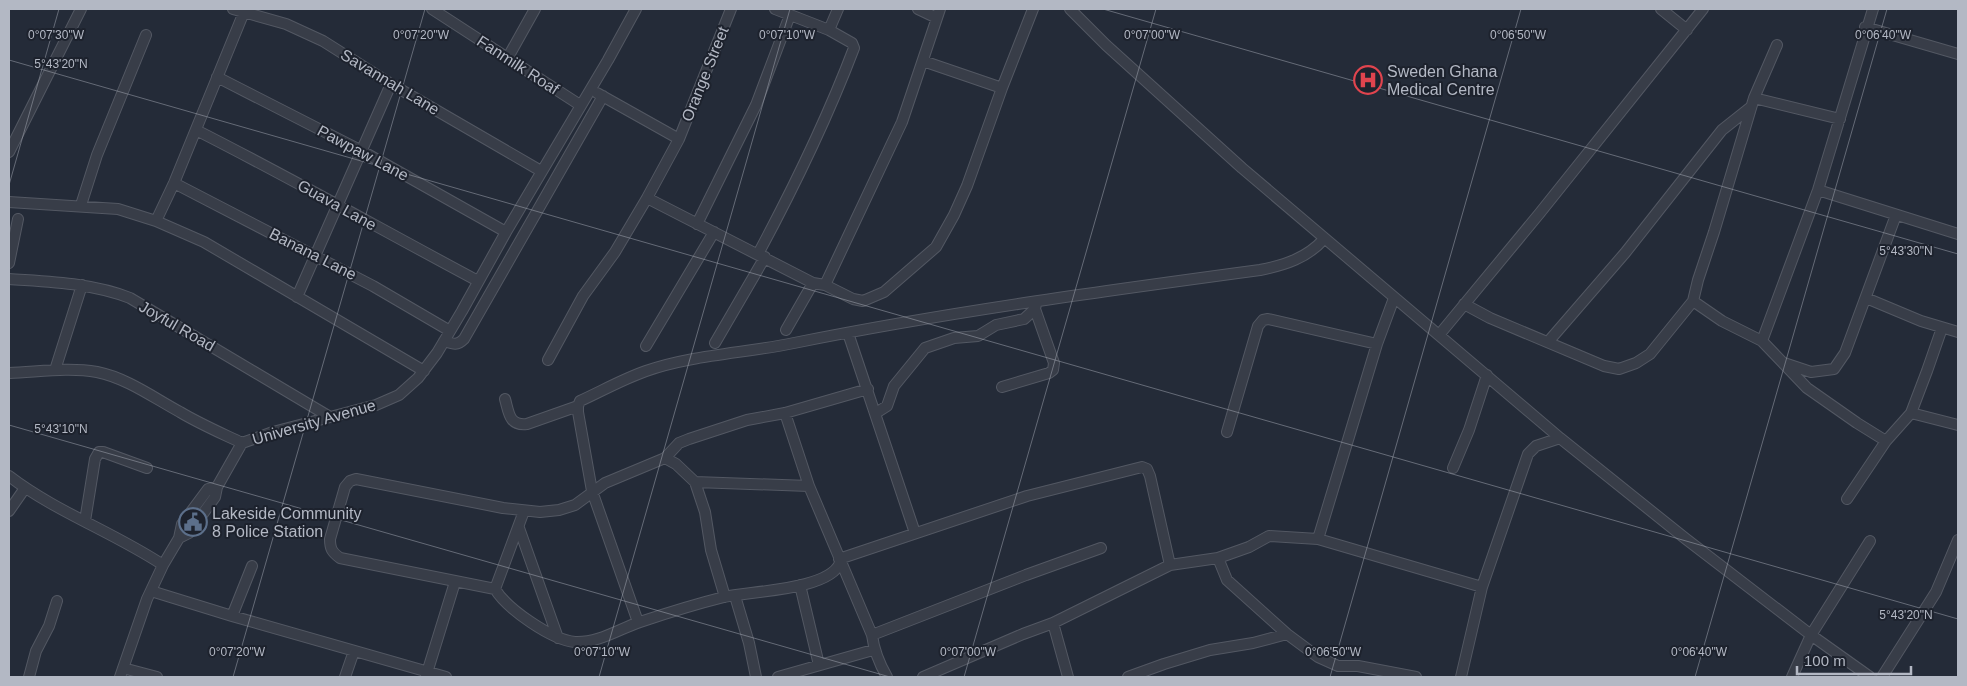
<svg xmlns="http://www.w3.org/2000/svg" width="1967" height="686" font-family="Arial,sans-serif">
  <rect width="100%" height="100%" fill="#242b38"/>
  <g fill="none" stroke-linecap="round" stroke-linejoin="round">
    <defs>
      <path id="minor" d="M 233,9 L 286,24 L 323,41 L 391,84 L 541,171
        M 432,9 L 580,105
        M 775,9 L 829,30
        M 918,9 L 937,18
        M 1070,9 L 1106,45 L 1242,168 L 1560,438 L 1686,539 L 1811,635 L 1870,677
        M 1661,9 L 1687,30
        M 1865,27 L 1958,54
        M 507,59 L 535,9
        M 923,61 L 1002,88
        M 217,77 L 362,151 L 506,232
        M 597,93 L 679,139
        M 1754,98 L 1840,119
        M 196,130 C 291,178 384,231 478,281
        M 9,152 L 81,9
        M 174,183 L 373,286 L 450,331
        M 1818,190 L 1958,234
        M 647,198 L 813,283 L 825,285 L 902,122 L 940,9
        M 9,202 L 118,209 L 156,221 L 204,242 L 424,371
        M 81,205 L 97,155 L 146,35
        M 156,221 L 174,183 L 244,12
        M 697,224 L 756,105 L 790,15
        M 758,254 C 794,187 827,119 854,48 L 852,43 L 829,30 L 838,9
        M 9,263 L 18,219
        M 9,279 C 50,282 92,283 130,298 L 330,417
        M 825,285 L 853,299 L 863,301 L 884,292 L 936,247 L 954,215 L 967,186 L 1002,88 L 1033,9
        M 297,297 L 391,84
        M 1866,298 L 1921,321 L 1958,332
        M 1693,301 L 1722,321 L 1762,341 L 1807,388 L 1857,423 L 1886,441
        M 1464,304 L 1490,318 L 1604,366 L 1619,369 L 1636,363 L 1650,354 L 1693,301 L 1698,280 L 1714,232 L 1754,98 L 1777,45
        M 786,330 L 813,283
        M 848,333 L 915,533
        M 1439,335 L 1539,214 L 1703,9
        M 444,341 C 453,344 457,346 464,339 L 603,96
        M 1762,341 L 1818,190 L 1873,9
        M 1548,342 L 1625,253 L 1722,130 L 1751,107
        M 715,343 L 765,257
        M 646,346 L 714,232
        M 548,360 L 583,296 L 615,252 L 647,198 L 679,139 L 731,9
        M 1784,363 L 1811,372 L 1834,369 L 1845,353 L 1896,215
        M 55,370 L 82,285
        M 9,373 C 38,372 68,367 97,372 C 127,378 154,398 180,412 C 200,424 221,433 242,443
        M 1002,387 L 1049,373 L 1053,370 L 1054,363 L 1035,309 L 1036,304
        M 505,399 C 509,413 509,426 527,424 L 578,406
        M 785,413 L 809,486 L 872,635 C 874,651 879,663 887,677
        M 876,413 L 887,406 L 894,386 L 925,348 L 954,338 L 978,336 L 996,325 L 1024,319 L 1035,309
        M 1911,413 L 1958,425
        M 1227,432 L 1258,326 L 1263,320 L 1268,319 L 1377,344
        M 665,458 L 676,464 L 695,482 L 705,512 L 711,550 L 725,597
        M 1453,468 L 1469,430 L 1487,375
        M 9,476 C 56,512 113,532 163,565
        M 695,482 L 809,486
        M 1847,499 L 1886,441 L 1911,413 L 1927,371 L 1942,328
        M 9,511 L 25,488
        M 524,511 L 495,589 C 507,609 552,640 575,642 C 599,643 619,629 640,622 C 667,613 696,604 724,597 C 751,591 829,590 840,563
        M 85,521 L 95,459 L 99,452 L 103,452 L 147,468
        M 519,528 L 558,638
        M 179,538 L 189,533 L 215,497 L 217,487 L 242,443 L 273,432 L 376,405 L 399,395 L 418,378 L 437,353 L 462,311 L 506,232 L 608,60 L 636,9
        M 1318,539 L 1377,344 L 1394,298
        M 1218,558 L 1227,580 L 1287,634 L 1318,657 L 1338,666 L 1358,666 L 1416,677
        M 839,559 L 1027,496 L 1142,467 L 1147,469 L 1150,476 L 1170,565
        M 800,585 L 819,665
        M 495,589 L 340,558 C 332,552 330,549 330,539 L 345,487 L 350,481 L 356,479 L 503,508 L 540,512 L 559,510 L 575,505 L 605,483 L 665,458 L 679,443 L 689,439 L 747,420 L 785,413 L 868,389
        M 151,591 L 232,616 L 446,677
        M 735,596 L 749,643 L 756,677
        M 232,616 L 252,566
        M 638,622 L 592,491 L 578,412 L 578,406 L 580,401 C 602,391 623,379 646,371 C 691,355 746,353 794,343 C 948,312 1104,291 1260,270 C 1285,265 1307,258 1324,239
        M 1053,623 L 1068,677
        M 872,635 L 1026,575 L 1101,548
        M 123,668 L 157,677
        M 426,676 L 455,582
        M 29,677 L 36,651 L 49,626 L 57,601
        M 120,677 L 147,599 L 163,565 L 179,538 L 182,524 L 208,489 L 217,487
        M 345,677 L 354,651
        M 778,677 L 873,650
        M 923,677 L 1023,634 L 1053,623 L 1170,565 L 1218,558 L 1249,547 L 1269,536 L 1318,539 L 1482,587
        M 1128,677 L 1164,664 L 1210,650 L 1253,643 L 1287,634
        M 1461,677 L 1482,587 L 1528,454 L 1536,446 L 1560,438
        M 1792,677 L 1811,635 L 1870,541
        M 1882,677 L 1936,592 L 1958,540"/>
    </defs>
    <use href="#minor" stroke="#535863" stroke-width="12"/>
    <use href="#minor" stroke="#383d48" stroke-width="10"/>
  </g>
  <path fill="none" stroke="#b3b8c4" stroke-width="1" stroke-opacity="0.45" d="M 1103,9 L 1958,254M 9,60 L 1958,619M 9,185 L 59,9M 9,425 L 890,677M 233,677 L 425,9M 599,677 L 790,9M 964,677 L 1156,9M 1330,677 L 1521,9M 1695,677 L 1887,9"/>
  <defs>
    <symbol id="hospital-ring" viewBox="-11 -11 22 22"><circle r="9.5" fill="#1d222d" stroke="#e0444e" stroke-width="1.5"/><path d="M-5-5h3v3.5h4V-5h3V5h-3V1.5h-4V5h-3Z" fill="#e0444e"/></symbol>
    <symbol id="civic-ring" viewBox="-11 -11 22 22"><circle r="9.5" fill="#1d222d" stroke="#5c6f8a" stroke-width="1.5"/><path d="M-.6-6.5H3V-4.5H.6V-3L4-1V1h2V6H-6V1h2V-1L-.6-3ZM-1.2 2.5V6h2.4V2.5Z" fill="#5c6f8a"/></symbol>
  </defs>
  <g fill-rule="evenodd">
    <use href="#hospital-ring" x="1352" y="64" width="32" height="32"/>
    <use href="#civic-ring" x="177" y="506" width="32" height="32"/>
  </g>
  <g text-anchor="middle" dominant-baseline="central" stroke-width="4" stroke-linejoin="round" paint-order="stroke">
    <g font-size="16" fill="#b3b8c4" stroke="#1d222d">
      <text transform="translate(518 65) rotate(33)">Fanmilk Roaf</text>
      <text transform="translate(705 74) rotate(-68)">Orange Street</text>
      <text transform="translate(390 82) rotate(31)">Savannah Lane</text>
      <text transform="translate(363 153) rotate(28)">Pawpaw Lane</text>
      <text transform="translate(337 205) rotate(29)">Guava Lane</text>
      <text transform="translate(313 254) rotate(27)">Banana Lane</text>
      <text transform="translate(177 326) rotate(30)">Joyful Road</text>
      <text transform="translate(314 422) rotate(-16)">University Avenue</text>
    </g>
    <g font-size="16" fill="#b3b8c4" stroke="#1d222d" text-anchor="start">
      <text x="1387" y="71">Sweden Ghana<tspan x="1387" dy="18">Medical Centre</tspan></text>
      <text x="212" y="513">Lakeside Community<tspan x="212" dy="18">8 Police Station</tspan></text>
    </g>
  </g>
  <g font-size="12" text-anchor="middle" fill="#b3b8c4" stroke="#1d222d" stroke-width="4" stroke-linejoin="round" paint-order="stroke">
    <text x="56" y="39">0°07'30"W</text>
    <text x="421" y="39">0°07'20"W</text>
    <text x="787" y="39">0°07'10"W</text>
    <text x="1152" y="39">0°07'00"W</text>
    <text x="1518" y="39">0°06'50"W</text>
    <text x="1883" y="39">0°06'40"W</text>
    <text x="61" y="68">5°43'20"N</text>
    <text x="1906" y="255">5°43'30"N</text>
    <text x="61" y="433">5°43'10"N</text>
    <text x="1906" y="619">5°43'20"N</text>
    <text x="237" y="656">0°07'20"W</text>
    <text x="602" y="656">0°07'10"W</text>
    <text x="968" y="656">0°07'00"W</text>
    <text x="1333" y="656">0°06'50"W</text>
    <text x="1699" y="656">0°06'40"W</text>
  </g>
  <rect width="1967" height="686" fill="none" stroke="#b3b8c4" stroke-width="20"/>
  <path d="M1797 666v8h114v-8" fill="none" stroke="#b3b8c4" stroke-width="2.5"/>
  <text x="1804" y="666" font-size="15" fill="#b3b8c4" stroke="#1d222d" stroke-width="4" paint-order="stroke">100 m</text>
</svg>
